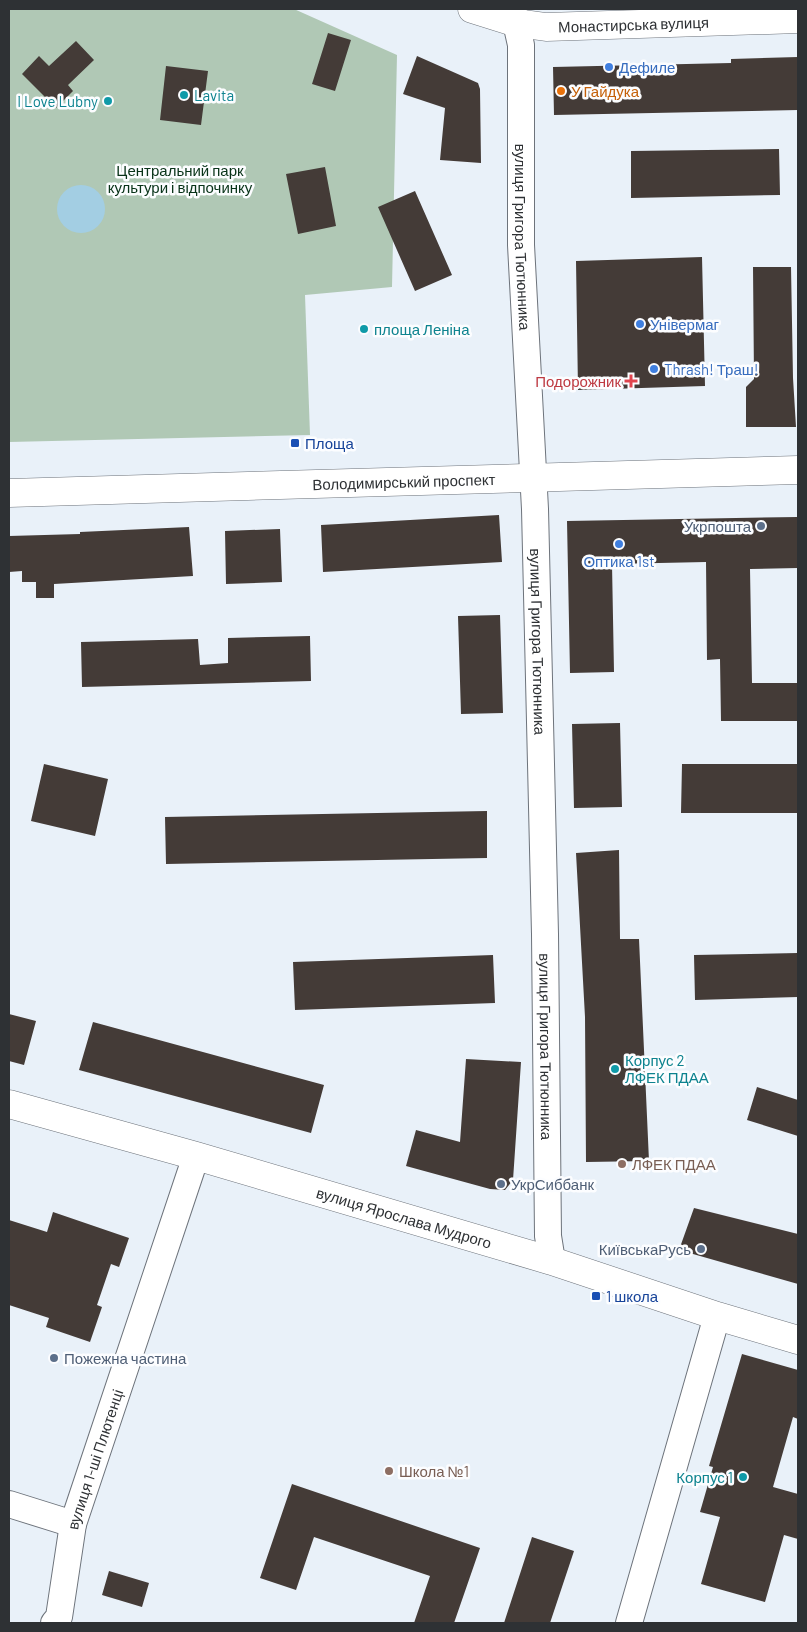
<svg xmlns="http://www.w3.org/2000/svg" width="807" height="1632" font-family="Barlow,sans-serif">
  <rect width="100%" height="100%" fill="#e9f1f9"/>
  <path fill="#b0c8b5" d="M 9,9 L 294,9 L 397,55 L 392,287 L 305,295 L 310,435 L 9,442 Z"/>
  <path fill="#a3cee3" d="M57 209a24 24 0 1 1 48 0a24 24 0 1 1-48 0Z"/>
  <path fill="#443b37" d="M 328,33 L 351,40 L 335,91 L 312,84 Z
    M 76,41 L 94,60 L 68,85 L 73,91 L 56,108 L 22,74 L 39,56 L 49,66 Z
    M 417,56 L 478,83 L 480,89 L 481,163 L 440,160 L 445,108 L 403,94 Z
    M 798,57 L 798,110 L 554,115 L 553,67 L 731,63 L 731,59 Z
    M 166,66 L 208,71 L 201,125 L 160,120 Z
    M 779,149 L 780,195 L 631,198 L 631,151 Z
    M 325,167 L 336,226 L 298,234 L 286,174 Z
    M 415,191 L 452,275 L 415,291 L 378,207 Z
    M 702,257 L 705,386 L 578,390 L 576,261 Z
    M 753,267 L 791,267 L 793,378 L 796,427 L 746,427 L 746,387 L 754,379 Z
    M 499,515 L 502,562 L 323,572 L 321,525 Z
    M 798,517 L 798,568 L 750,569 L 752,683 L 798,683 L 798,721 L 721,721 L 720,659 L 707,660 L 706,562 L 612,564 L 614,672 L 570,673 L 567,521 Z
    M 189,527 L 193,576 L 54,584 L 54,598 L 36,598 L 36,582 L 22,582 L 22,571 L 9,572 L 9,536 L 80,534 L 80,532 Z
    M 280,529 L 282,582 L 226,584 L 225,531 Z
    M 500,615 L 503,713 L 461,714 L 458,616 Z
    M 310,636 L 311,681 L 82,687 L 81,642 L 198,639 L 200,665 L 228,663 L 228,638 Z
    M 620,723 L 622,807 L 574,808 L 572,724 Z
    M 44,764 L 108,779 L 95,836 L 31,821 Z
    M 682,764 L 798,764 L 798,813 L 681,813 Z
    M 487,811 L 487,858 L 166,864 L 165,817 Z
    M 619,850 L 620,939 L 639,939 L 649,1161 L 586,1162 L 585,1017 L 576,853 Z
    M 798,953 L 798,997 L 695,1000 L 694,955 Z
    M 493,955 L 495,1003 L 295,1010 L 293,962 Z
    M 9,1014 L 36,1021 L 24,1065 L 9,1061 Z
    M 93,1022 L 324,1085 L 311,1133 L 79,1070 Z
    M 466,1059 L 521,1062 L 513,1180 L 505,1190 L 490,1189 L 406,1166 L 416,1130 L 460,1142 Z
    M 757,1087 L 798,1100 L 798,1136 L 747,1120 Z
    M 694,1208 L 798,1234 L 798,1284 L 679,1250 Z
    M 53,1212 L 129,1238 L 119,1267 L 111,1264 L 97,1305 L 102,1307 L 90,1342 L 46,1327 L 49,1318 L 9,1305 L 9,1220 L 47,1232 Z
    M 742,1354 L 798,1370 L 798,1419 L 793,1417 L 773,1487 L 798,1494 L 798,1539 L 784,1535 L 765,1602 L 701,1584 L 720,1517 L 700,1512 L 713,1467 L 709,1466 Z
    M 292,1484 L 480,1548 L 454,1623 L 414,1623 L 430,1576 L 314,1537 L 296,1590 L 260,1578 Z
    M 532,1537 L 574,1551 L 550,1623 L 504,1623 Z
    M 109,1571 L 149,1583 L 142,1607 L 102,1595 Z"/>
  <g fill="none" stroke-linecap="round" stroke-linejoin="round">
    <defs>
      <g id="minor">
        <path id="s1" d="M 513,9 L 521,45 L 521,245 L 535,509 L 545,934 L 548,1236 L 552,1261"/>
        <path d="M 9,1504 L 73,1524"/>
        <path id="s2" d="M 54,1623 L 59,1617 L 73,1524 L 196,1156"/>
        <path d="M 629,1623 L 717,1316"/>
      </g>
      <g id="major">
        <path id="s3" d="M 472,9 L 517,23 L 546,27 L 798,19"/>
        <path id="s4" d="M 9,493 L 798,470"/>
        <path id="s5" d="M 9,1104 L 196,1156 L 552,1261 L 717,1316 L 798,1340"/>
      </g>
    </defs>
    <use href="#minor" stroke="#6d737b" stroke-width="28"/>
    <use href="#major" stroke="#6d737b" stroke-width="29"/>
    <use href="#minor" stroke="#fff" stroke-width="26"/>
    <use href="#major" stroke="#fff" stroke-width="28"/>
  </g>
  <g fill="#3f7fe0" stroke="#fcfdff" stroke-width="2">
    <circle cx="609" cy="67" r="5"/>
    <circle cx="640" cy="324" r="5"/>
    <circle cx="654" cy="369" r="5"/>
    <circle cx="619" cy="544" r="5"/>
  </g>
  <circle fill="#e8710a" stroke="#fcfdff" stroke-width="2" cx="561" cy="91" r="5"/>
  <g fill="#0f9aa8" stroke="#fcfdff" stroke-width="2">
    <circle cx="184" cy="95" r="5"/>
    <circle cx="108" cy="101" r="5"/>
    <circle cx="364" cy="329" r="5"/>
    <circle cx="615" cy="1069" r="5"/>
    <circle cx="743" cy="1477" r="5"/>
  </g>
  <path fill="#e0444e" stroke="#fcfdff" stroke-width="2" d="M628.5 373.5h5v5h5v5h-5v5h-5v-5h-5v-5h5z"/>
  <g fill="#1a4fb4" stroke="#fcfdff" stroke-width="2">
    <rect x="290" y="438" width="10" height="10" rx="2.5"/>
    <rect x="591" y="1291" width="10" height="10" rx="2.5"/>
  </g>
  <g fill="#5c6f8a" stroke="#fcfdff" stroke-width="2">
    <circle cx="761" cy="526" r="5"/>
    <circle cx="501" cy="1184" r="5"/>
    <circle cx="701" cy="1249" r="5"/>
    <circle cx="54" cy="1358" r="5"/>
  </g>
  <g fill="#8d6e63" stroke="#fcfdff" stroke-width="2">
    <circle cx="622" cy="1164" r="5"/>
    <circle cx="389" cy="1471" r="5"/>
  </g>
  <g text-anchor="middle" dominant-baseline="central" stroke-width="5" stroke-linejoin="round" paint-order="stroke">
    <g font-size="15" fill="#2e3134" stroke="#fcfdff">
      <text stroke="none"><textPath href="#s3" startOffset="164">Монастирська вулиця</textPath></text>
      <text stroke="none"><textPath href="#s1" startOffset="229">вулиця Григора Тютюнника</textPath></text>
      <text stroke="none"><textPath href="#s4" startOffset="395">Володимирський проспект</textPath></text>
      <text stroke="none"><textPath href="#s1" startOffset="634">вулиця Григора Тютюнника</textPath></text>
      <text stroke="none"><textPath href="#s1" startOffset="1039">вулиця Григора Тютюнника</textPath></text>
      <text stroke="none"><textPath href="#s5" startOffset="411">вулиця Ярослава Мудрого</textPath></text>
      <text stroke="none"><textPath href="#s2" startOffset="170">вулиця 1-ші Плютенці</textPath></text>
    </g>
    <g font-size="15" fill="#366cbe" stroke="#fcfdff" text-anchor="start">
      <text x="619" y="67">Дефиле</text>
      <text x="650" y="324">Універмаг</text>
      <text x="664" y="369">Thrash! Траш!</text>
      <text x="619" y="561" text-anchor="middle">Оптика 1st</text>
    </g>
    <g font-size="15" fill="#c56008" stroke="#fcfdff" text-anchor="start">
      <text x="571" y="91">У Гайдука</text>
    </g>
    <g font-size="15" fill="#0d838f" stroke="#fcfdff" text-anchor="start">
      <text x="194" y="95">Lavita</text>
      <text x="98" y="101" text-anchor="end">I Love Lubny</text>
      <text x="374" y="329">площа Леніна</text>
      <text x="625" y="1060">Корпус 2<tspan x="625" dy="17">ЛФЕК ПДАА</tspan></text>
      <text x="733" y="1477" text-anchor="end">Корпус 1</text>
    </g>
    <g font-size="15" fill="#083318" stroke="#fcfdff">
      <text x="180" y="170">Центральний парк<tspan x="180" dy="17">культури і відпочинку</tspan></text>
    </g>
    <g font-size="15" fill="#be3a42" stroke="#fcfdff" text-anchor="end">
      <text x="621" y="381">Подорожник</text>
    </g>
    <g font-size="15" fill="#164399" stroke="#fcfdff" text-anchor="start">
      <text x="305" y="443">Площа</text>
      <text x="606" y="1296">1 школа</text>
    </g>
    <g font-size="15" fill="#4e5e75" stroke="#fcfdff" text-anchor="end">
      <text x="751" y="526">Укрпошта</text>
      <text x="511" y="1184" text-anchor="start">УкрСиббанк</text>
      <text x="691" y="1249">КиївськаРусь</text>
      <text x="64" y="1358" text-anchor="start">Пожежна частина</text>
    </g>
    <g font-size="15" fill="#785e54" stroke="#fcfdff" text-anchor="start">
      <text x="632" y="1164">ЛФЕК ПДАА</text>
      <text x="399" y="1471">Школа №1</text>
    </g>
  </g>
  <rect width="807" height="1632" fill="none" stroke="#2e3134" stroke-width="20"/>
</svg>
